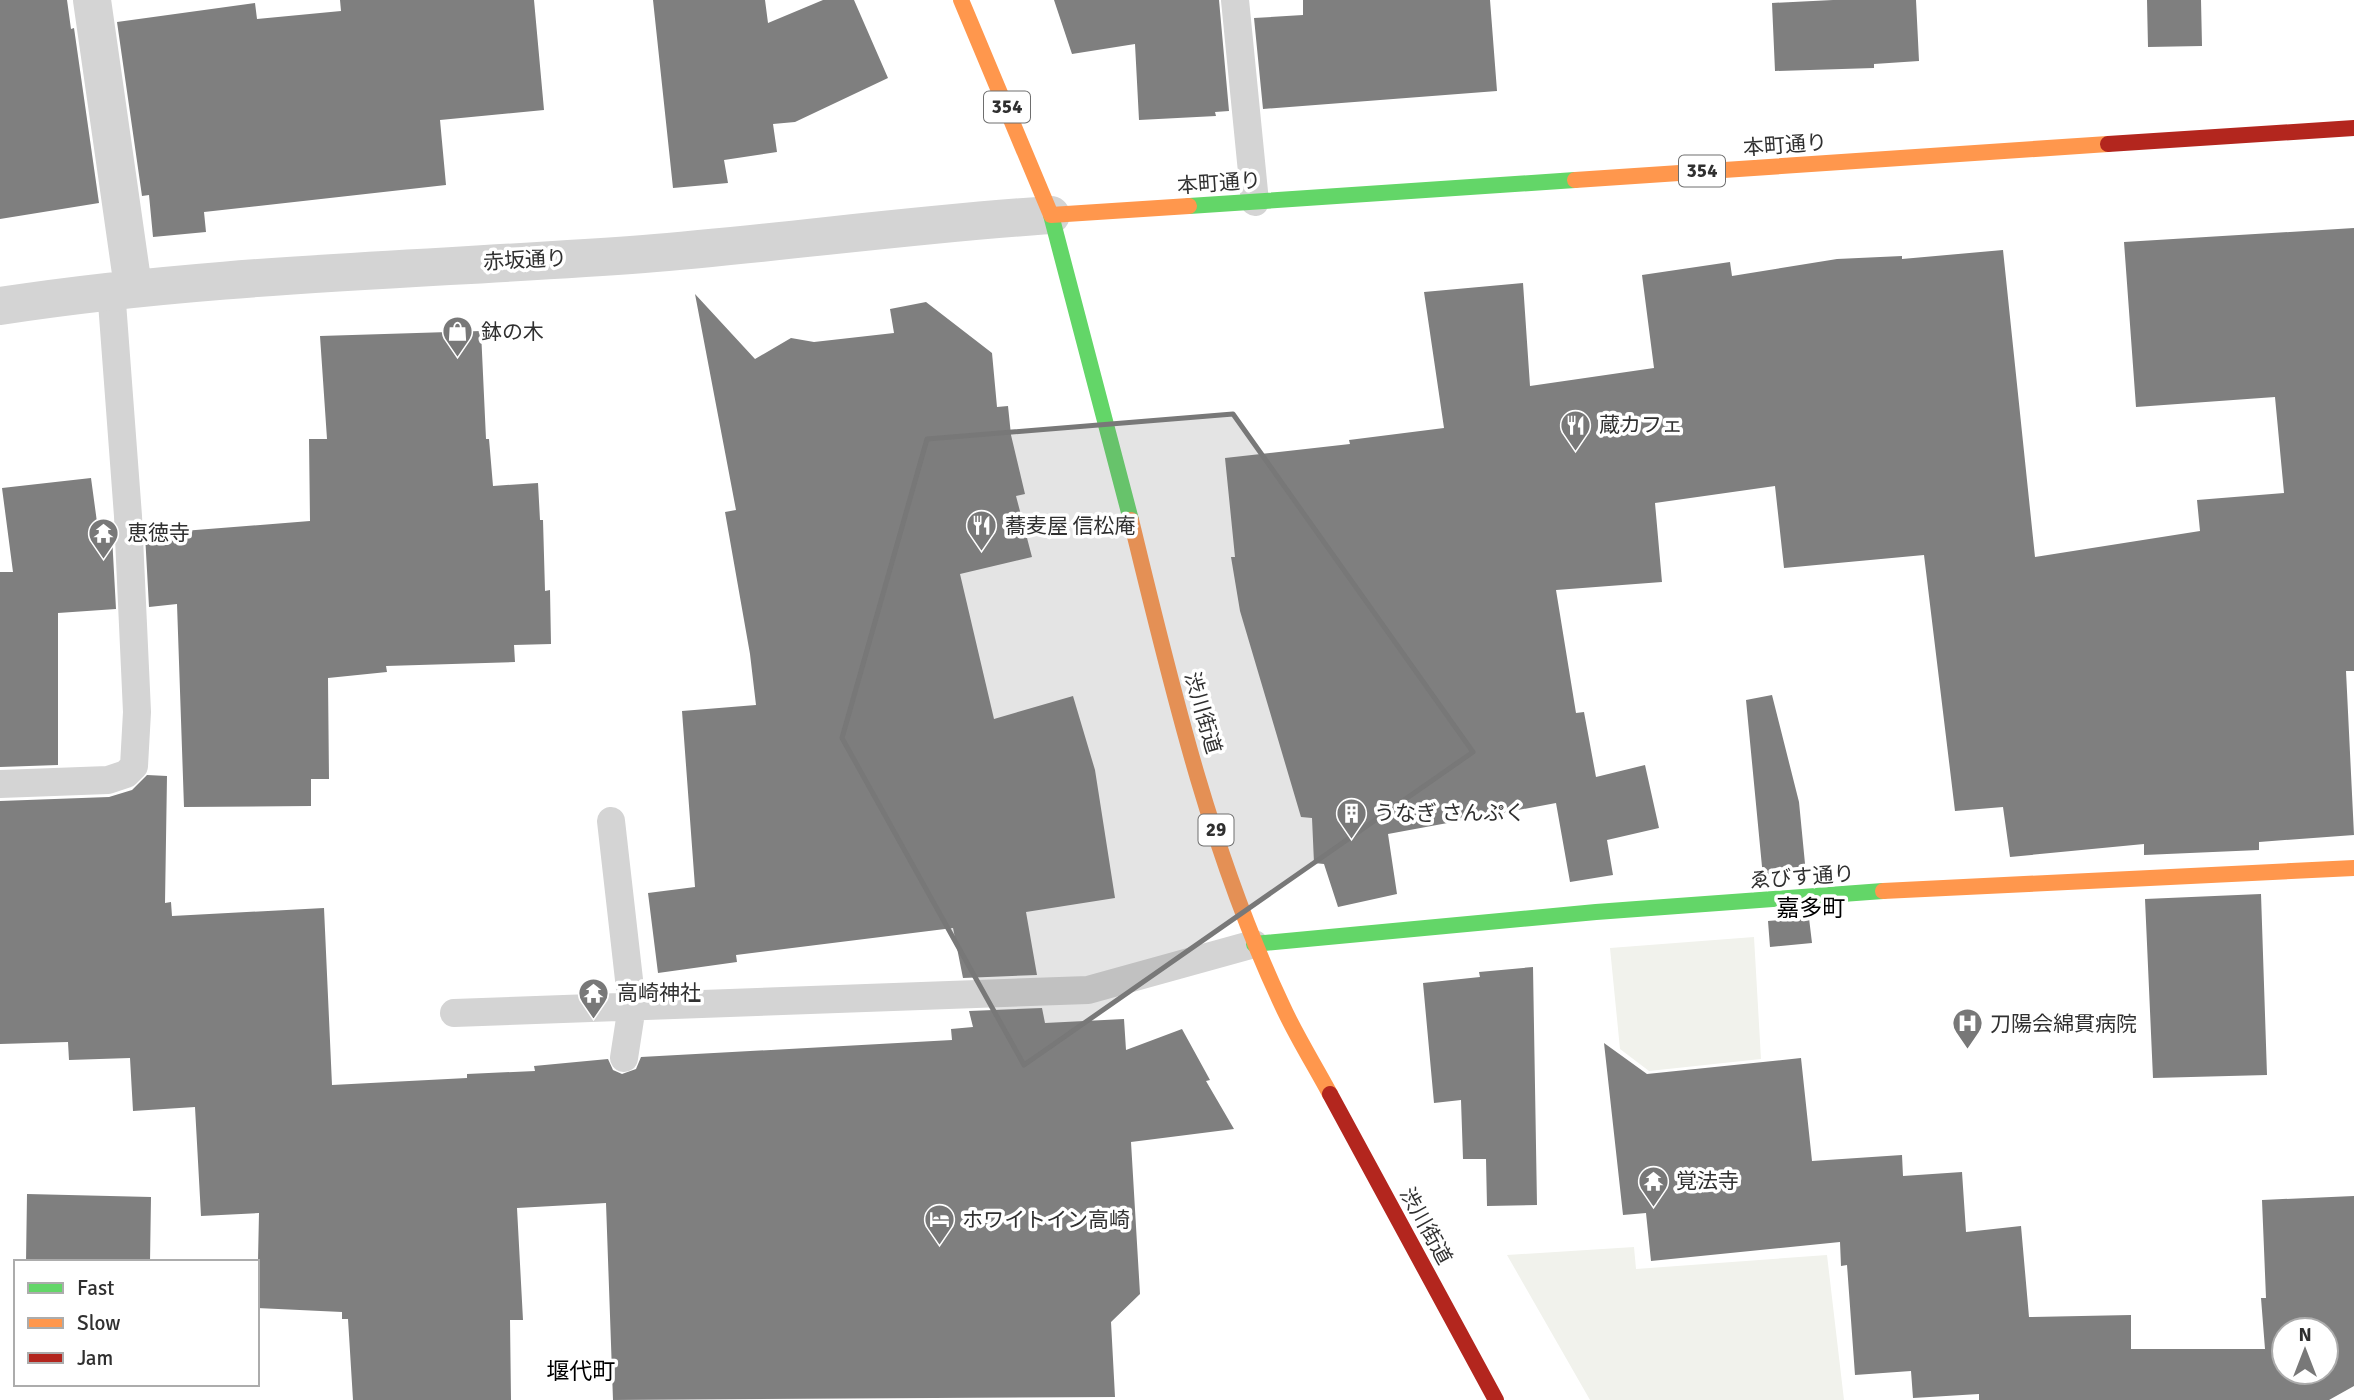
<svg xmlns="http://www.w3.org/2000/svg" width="2354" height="1400" font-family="Signika,'Noto Sans JP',sans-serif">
  <rect width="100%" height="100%" fill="#fff"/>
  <path fill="#f1f2ec" d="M 1754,937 L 1761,1059 L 1649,1071 L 1620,1049 L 1610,948 Z
    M 1634,1247 L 1636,1269 L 1827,1255 L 1844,1400 L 1590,1400 L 1507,1255 Z"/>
  <path fill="#7f7f7f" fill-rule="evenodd" d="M 0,0 L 67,0 L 71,29 L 74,28 L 99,203 L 0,219 Z
    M 340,0 L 534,0 L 544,110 L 440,120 L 446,185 L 204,212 L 206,232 L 153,237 L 149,195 L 142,196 L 117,22 L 255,3 L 257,19 L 341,11 Z
    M 653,0 L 765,0 L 768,23 L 823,0 L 854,0 L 888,78 L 795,122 L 773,124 L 777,152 L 724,160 L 728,183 L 673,188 Z
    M 1054,0 L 1219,0 L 1229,111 L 1215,112 L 1216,116 L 1139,120 L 1135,44 L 1072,54 Z
    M 1303,0 L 1490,0 L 1497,91 L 1263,109 L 1254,18 L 1303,15 Z
    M 1833,0 L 1916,0 L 1919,61 L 1874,64 L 1874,68 L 1775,71 L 1772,3 Z
    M 2147,0 L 2201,0 L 2202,46 L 2148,47 Z
    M 2354,228 L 2354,671 L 2346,671 L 2354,835 L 2259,842 L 2259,850 L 2144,855 L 2144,844 L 2010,857 L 2003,807 L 1955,811 L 1924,555 L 1784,568 L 1775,486 L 1655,503 L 1662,582 L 1556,590 L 1576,713 L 1584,712 L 1596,777 L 1645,765 L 1659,828 L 1607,840 L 1613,875 L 1570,882 L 1556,803 L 1388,834 L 1397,894 L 1338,907 L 1324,864 L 1314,863 L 1312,818 L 1301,817 L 1240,611 L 1231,557 L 1235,557 L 1225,458 L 1350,444 L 1349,440 L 1444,428 L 1424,292 L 1523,283 L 1530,386 L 1654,368 L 1642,275 L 1730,262 L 1732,276 L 1837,259 L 1902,256 L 1902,259 L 2003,250 L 2035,557 L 2200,531 L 2197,500 L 2284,493 L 2275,397 L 2136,407 L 2124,242 Z
    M 695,294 L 755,359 L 791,338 L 814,342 L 894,333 L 890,309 L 926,302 L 992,353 L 997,407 L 1008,406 L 1011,435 L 1025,494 L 1016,496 L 1032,557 L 960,574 L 994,719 L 1073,696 L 1095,770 L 1115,898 L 1026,912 L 1037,975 L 963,978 L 953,928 L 736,955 L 737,962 L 658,973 L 648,893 L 695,887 L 682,711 L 756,705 L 750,654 L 725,512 L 736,510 Z
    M 481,331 L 486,439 L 489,439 L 493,486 L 538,483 L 540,520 L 543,520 L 545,591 L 550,590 L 551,644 L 514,645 L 515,662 L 386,666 L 387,672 L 328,678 L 329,779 L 311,779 L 311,806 L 184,807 L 177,604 L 149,607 L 145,534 L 310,521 L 309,439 L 327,439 L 320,336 Z
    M 91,478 L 99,537 L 112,536 L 116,609 L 58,613 L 58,765 L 0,767 L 0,572 L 13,572 L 2,488 Z
    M 1772,695 L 1799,802 L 1806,874 L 1763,877 L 1746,700 Z
    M 147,775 L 167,776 L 165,903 L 171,902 L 172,916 L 324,908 L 332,1085 L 467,1078 L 467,1074 L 535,1071 L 534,1066 L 608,1059 L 613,1070 L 622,1074 L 636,1069 L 641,1057 L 952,1040 L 951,1029 L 973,1027 L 969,1011 L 1042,1008 L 1045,1023 L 1124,1019 L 1126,1050 L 1182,1029 L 1210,1080 L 1206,1081 L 1234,1129 L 1131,1142 L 1140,1294 L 1111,1322 L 1115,1397 L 613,1400 L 606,1203 L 517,1208 L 523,1320 L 510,1320 L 511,1400 L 353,1400 L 348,1319 L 342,1319 L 342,1312 L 257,1308 L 259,1213 L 201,1216 L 195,1107 L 133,1111 L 130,1058 L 69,1060 L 68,1042 L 0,1044 L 0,801 L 109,797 L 132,790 Z
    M 2261,894 L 2267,1075 L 2153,1078 L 2145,899 Z
    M 1809,918 L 1812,943 L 1770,947 L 1768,921 Z
    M 1533,967 L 1537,1205 L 1487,1206 L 1486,1159 L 1463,1159 L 1461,1100 L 1434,1103 L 1423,983 L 1480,977 L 1479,972 Z
    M 1604,1043 L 1647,1074 L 1801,1058 L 1812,1161 L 1902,1155 L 1903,1176 L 1962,1172 L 1966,1232 L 2021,1226 L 2029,1317 L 2131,1315 L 2131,1349 L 2265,1349 L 2261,1298 L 2266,1298 L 2262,1200 L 2354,1196 L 2354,1386 L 2329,1400 L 1979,1400 L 1979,1394 L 1913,1398 L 1911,1371 L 1855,1375 L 1847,1265 L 1841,1266 L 1840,1242 L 1651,1261 L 1646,1213 L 1623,1215 ZM 2284,1330 L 2326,1330 L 2326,1372 L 2284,1372 Z
    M 27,1194 L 151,1197 L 150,1262 L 26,1262 Z"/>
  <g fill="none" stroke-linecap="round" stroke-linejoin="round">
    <path stroke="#d4d4d4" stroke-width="28" d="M 1235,0 L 1255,202
      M 0,784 L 108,780 L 126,774 L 134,766 L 137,712 L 128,516 L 111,289
      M 611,821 L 632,1006 L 624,1058
      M 454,1013 L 1088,990 L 1254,944"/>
    <path stroke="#d4d4d4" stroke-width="38" d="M 92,0 L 133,287
      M 0,306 C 214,273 429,270 644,254 C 780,243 915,224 1051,215"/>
    <path stroke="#63d668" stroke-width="16" d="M 1189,206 L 1575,180
      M 1051,215 L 1131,520
      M 1254,944 L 1596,912 L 1883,891"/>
    <path stroke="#ff974d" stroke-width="16" d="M 961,0 L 1051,215 L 1189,206
      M 1575,180 L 2108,144
      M 1131,520 C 1171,684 1210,852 1282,1005 C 1296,1036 1314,1064 1330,1094
      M 1883,891 L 2354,868"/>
    <path stroke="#b3261e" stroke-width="16" d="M 2108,144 L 2354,128
      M 1330,1094 L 1496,1400"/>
  </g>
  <path fill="#787878" fill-opacity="0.2" stroke="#787878" stroke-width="5" stroke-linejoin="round" d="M 1233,414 L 1473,752 L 1024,1065 L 842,738 L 927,439 Z"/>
  <defs>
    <symbol id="shop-pin" viewBox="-11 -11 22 30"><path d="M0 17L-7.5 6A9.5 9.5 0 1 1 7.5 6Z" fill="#787878" stroke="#fff"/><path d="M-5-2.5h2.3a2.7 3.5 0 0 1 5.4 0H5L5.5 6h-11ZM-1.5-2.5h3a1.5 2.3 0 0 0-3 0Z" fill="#fff"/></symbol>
    <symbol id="restaurant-pin" viewBox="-11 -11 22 30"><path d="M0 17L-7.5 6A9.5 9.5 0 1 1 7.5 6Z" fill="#787878" stroke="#fff"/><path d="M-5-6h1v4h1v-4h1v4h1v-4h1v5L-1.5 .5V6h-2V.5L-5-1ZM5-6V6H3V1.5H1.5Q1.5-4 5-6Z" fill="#fff"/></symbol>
    <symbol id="temple-pin" viewBox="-11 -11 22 30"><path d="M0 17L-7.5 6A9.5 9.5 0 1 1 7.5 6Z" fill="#787878" stroke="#fff"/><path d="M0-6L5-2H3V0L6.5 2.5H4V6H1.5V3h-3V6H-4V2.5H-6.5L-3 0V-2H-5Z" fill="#fff"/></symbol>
    <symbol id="building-pin" viewBox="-11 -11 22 30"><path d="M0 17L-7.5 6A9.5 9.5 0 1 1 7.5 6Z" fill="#787878" stroke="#fff"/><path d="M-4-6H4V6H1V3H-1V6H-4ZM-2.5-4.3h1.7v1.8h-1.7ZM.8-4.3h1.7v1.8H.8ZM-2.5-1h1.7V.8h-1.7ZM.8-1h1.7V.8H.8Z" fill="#fff"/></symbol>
    <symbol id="hospital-pin" viewBox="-11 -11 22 30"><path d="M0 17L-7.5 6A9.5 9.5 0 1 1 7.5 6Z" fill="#787878" stroke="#fff"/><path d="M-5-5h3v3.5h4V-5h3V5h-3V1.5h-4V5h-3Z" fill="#fff"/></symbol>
    <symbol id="hotel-pin" viewBox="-11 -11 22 30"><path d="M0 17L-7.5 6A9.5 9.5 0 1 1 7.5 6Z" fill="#787878" stroke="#fff"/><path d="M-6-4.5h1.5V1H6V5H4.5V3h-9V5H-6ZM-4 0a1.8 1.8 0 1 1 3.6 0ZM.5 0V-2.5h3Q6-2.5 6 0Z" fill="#fff"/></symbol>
  </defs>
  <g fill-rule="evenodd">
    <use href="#shop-pin" x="440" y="314" width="35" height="47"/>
    <use href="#restaurant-pin" x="1558" y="408" width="35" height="47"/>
    <use href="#restaurant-pin" x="964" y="508" width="35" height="47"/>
    <use href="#temple-pin" x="86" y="516" width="35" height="47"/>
    <use href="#building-pin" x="1334" y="796" width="35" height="47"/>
    <use href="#temple-pin" x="576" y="976" width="35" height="47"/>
    <use href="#hospital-pin" x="1950" y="1006" width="35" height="47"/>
    <use href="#temple-pin" x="1636" y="1164" width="35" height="47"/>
    <use href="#hotel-pin" x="922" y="1202" width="35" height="47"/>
  </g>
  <g text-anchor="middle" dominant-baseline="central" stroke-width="7" stroke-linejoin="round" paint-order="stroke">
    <g fill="#fff" stroke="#6e6e6e" stroke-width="2">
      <rect x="984" y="91.5" width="46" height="31" rx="5"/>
      <rect x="1679" y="155.5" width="46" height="31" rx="5"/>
      <rect x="1198.5" y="814.5" width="35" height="31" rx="5"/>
    </g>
    <g font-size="19" font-weight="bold" fill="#303030">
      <text x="1007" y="107">354</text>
      <text x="1702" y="171">354</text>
      <text x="1216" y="830">29</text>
    </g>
    <g font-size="21" fill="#303030" stroke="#fff">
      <text transform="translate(1785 145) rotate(-4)">本町通り</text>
      <text transform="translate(1219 183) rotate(-4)">本町通り</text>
      <text transform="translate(525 260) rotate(-3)">赤坂通り</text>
      <text transform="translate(1203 713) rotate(74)">渋川街道</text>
      <text transform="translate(1802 877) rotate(-4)">ゑびす通り</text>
      <text transform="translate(1426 1226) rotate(61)">渋川街道</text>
    </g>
    <g font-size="21" fill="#303030" stroke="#fff" text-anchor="start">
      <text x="481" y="332">鉢の木</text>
      <text x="1599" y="425">蔵カフェ</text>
      <text x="1005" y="526">蕎麦屋 信松庵</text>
      <text x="127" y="533">恵徳寺</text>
      <text x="1374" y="813">うなぎ さんぷく</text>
      <text x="617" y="993">高崎神社</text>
      <text x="1990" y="1024">刀陽会綿貫病院</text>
      <text x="1676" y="1181">覚法寺</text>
      <text x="962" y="1220">ホワイトイン高崎</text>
    </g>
    <g font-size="23" fill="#000" stroke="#fff">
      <text x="1811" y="908">嘉多町</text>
      <text x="581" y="1371">堰代町</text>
    </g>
  </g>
  <rect x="14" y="1260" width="245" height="126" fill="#ffffff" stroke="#acacac" stroke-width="2"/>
  <rect x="28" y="1283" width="35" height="10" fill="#63d668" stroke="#acacac" stroke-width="2"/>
  <text x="77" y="1295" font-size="21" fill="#303030">Fast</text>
  <rect x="28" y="1318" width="35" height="10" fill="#ff974d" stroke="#acacac" stroke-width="2"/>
  <text x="77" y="1330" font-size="21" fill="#303030">Slow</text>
  <rect x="28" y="1353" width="35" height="10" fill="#b3261e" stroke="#acacac" stroke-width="2"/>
  <text x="77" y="1365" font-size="21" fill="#303030">Jam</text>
  <g transform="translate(2305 1351)"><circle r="33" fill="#ffffff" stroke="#acacac" stroke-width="2"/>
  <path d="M0-5L12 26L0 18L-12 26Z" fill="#787878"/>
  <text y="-10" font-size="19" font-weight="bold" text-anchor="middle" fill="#303030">N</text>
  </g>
</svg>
